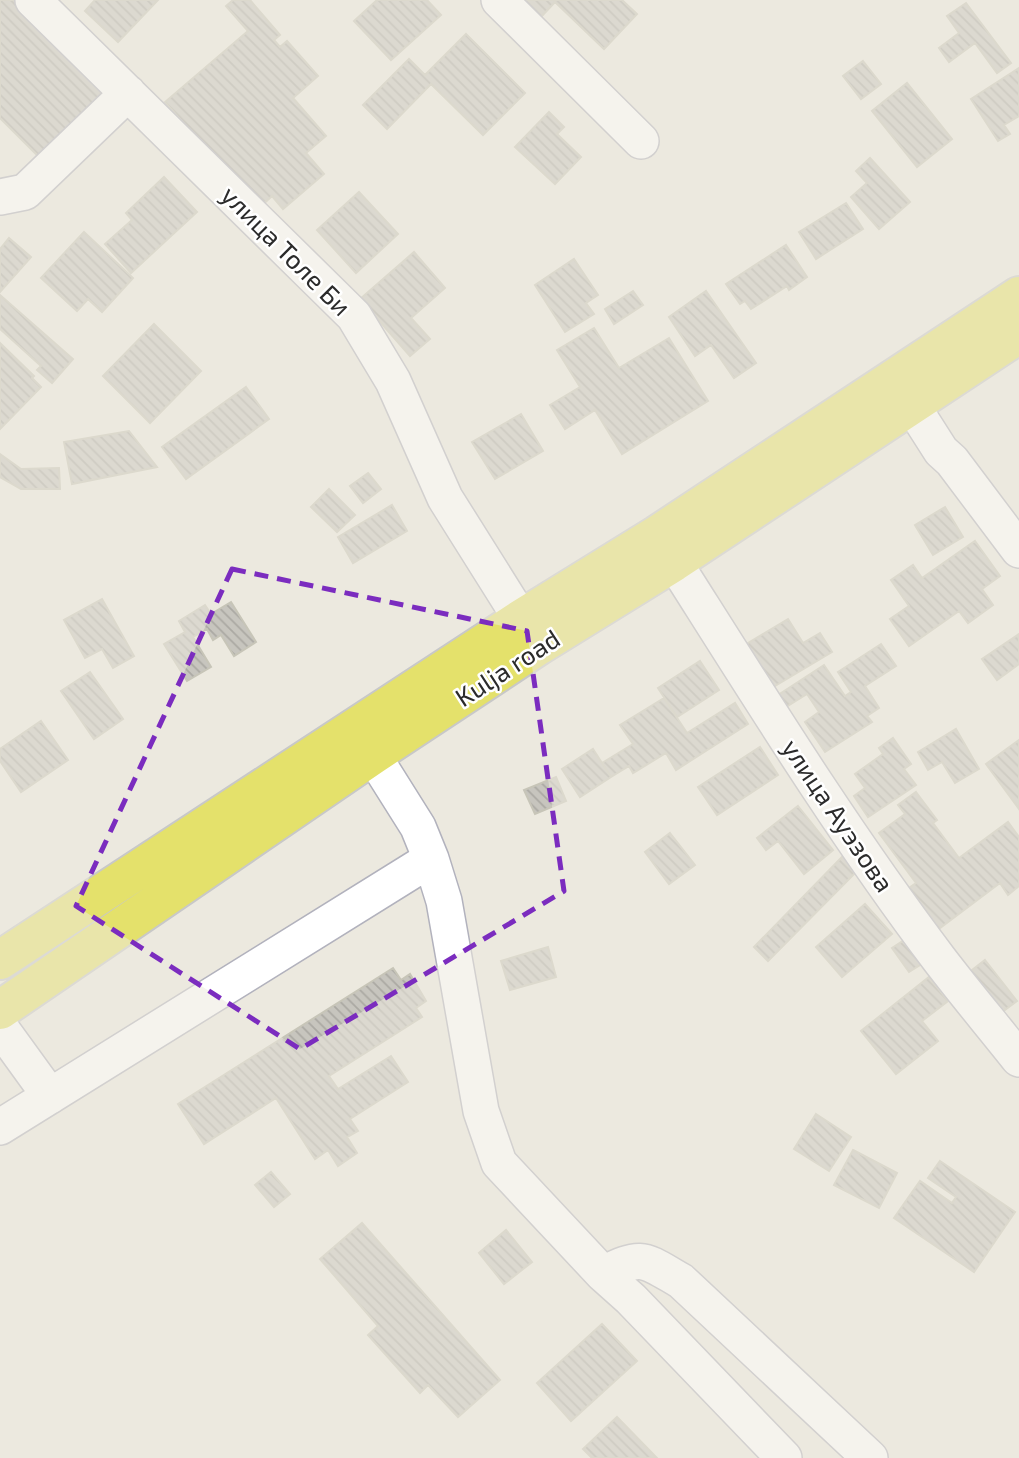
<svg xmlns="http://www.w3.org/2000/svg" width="1019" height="1458" font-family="'Exo 2',sans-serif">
  <defs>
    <pattern id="building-back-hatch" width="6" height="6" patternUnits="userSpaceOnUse" patternTransform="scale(1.75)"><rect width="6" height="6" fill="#c7c5be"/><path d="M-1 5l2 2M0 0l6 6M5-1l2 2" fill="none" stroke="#aba9a3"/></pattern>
  </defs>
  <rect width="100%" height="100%" fill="#ece9df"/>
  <path fill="url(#building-back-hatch)" stroke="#c7c5b8" stroke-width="2" d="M 0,0 L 14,0 L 108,93 L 41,159 L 0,118 Z
    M 95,0 L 158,0 L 118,42 L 85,11 Z
    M 233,0 L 250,0 L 280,35 L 274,40 L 280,47 L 287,41 L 318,76 L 293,98 L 326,136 L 306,153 L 324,174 L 283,209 L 272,196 L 258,209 L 165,102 L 248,31 L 226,6 Z
    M 377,0 L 427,0 L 441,15 L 391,60 L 354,21 Z
    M 520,0 L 622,0 L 637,14 L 604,49 L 555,2 L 540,18 Z
    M 966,3 L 1011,63 L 997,73 L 975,43 L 949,62 L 939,48 L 959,33 L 947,16 Z
    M 466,34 L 525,93 L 483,135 L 431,84 L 387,129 L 363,105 L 409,59 L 425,75 Z
    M 863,61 L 881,84 L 861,99 L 843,76 Z
    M 1019,68 L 1019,116 L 1004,125 L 1010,134 L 998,141 L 971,99 Z
    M 907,83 L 952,139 L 917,167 L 872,111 Z
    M 549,112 L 564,127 L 557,134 L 581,157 L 555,184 L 515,147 Z
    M 870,158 L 910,202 L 879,229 L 851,197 L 867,183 L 856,171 Z
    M 164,177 L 197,212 L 131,273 L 105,244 L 132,220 L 126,213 Z
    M 359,192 L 398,234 L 356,273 L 317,230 Z
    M 846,203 L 863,229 L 816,259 L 799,232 Z
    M 84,232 L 133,278 L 102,312 L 88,299 L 77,311 L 41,278 Z
    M 9,238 L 31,257 L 0,292 L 0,249 Z
    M 786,245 L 807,277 L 789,290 L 787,286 L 751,309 L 745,301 L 740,304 L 726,284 Z
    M 414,252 L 445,288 L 411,318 L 430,339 L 410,356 L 360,299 Z
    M 574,259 L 598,295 L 586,303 L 594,314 L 565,332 L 535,285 Z
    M 633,291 L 643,305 L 614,324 L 605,309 Z
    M 706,291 L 756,363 L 734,378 L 711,345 L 695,356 L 669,317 Z
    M 0,295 L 73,359 L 52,383 L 37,370 L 41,366 L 0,329 Z
    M 154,324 L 201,371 L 150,423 L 103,376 Z
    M 594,328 L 619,368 L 669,338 L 708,401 L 622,454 L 595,410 L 565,429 L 550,405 L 580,387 L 557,350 Z
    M 0,343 L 34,376 L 32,378 L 41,387 L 0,429 Z
    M 246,387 L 269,419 L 186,479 L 162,447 Z
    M 521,414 L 543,451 L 495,479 L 472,442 Z
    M 129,431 L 157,467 L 72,484 L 64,442 Z
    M 0,454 L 21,469 L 59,468 L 60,489 L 21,489 L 0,477 Z
    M 368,473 L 381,489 L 363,503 L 350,486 Z
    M 329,489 L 355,515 L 337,532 L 311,507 Z
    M 392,505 L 407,531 L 353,563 L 338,537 Z
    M 945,507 L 963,537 L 933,555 L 915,525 Z
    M 975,541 L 1000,576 L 982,589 L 993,605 L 968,623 L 959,611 L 909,646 L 890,619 L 909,606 L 891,580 L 913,565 L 922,578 Z
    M 102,599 L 134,656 L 113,668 L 102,649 L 85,658 L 64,620 Z
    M 231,602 L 256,642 L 234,656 L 221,635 L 213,640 L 207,629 L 193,637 L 211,667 L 187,681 L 164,644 L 185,632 L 179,621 L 205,605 L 211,614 Z
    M 788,619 L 803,643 L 820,633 L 832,652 L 770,689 L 743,646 Z
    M 1019,634 L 1019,664 L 997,680 L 982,659 Z
    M 881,644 L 896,666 L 865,686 L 879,708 L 867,716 L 872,722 L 825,752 L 805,722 L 819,712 L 807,694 L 783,709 L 775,697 L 824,665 L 845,696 L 851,692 L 838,672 Z
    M 700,661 L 719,690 L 677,717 L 658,688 Z
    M 90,672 L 123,719 L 94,739 L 61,691 Z
    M 664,698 L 687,733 L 735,703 L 748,724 L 676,770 L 666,753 L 633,773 L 629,766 L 611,777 L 602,763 L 633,744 L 620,725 Z
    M 41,721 L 68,760 L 21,792 L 0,761 L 0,749 Z
    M 956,729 L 979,769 L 955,783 L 942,762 L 928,770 L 918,752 Z
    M 893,738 L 911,764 L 904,769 L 916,785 L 868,817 L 854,796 L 865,788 L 855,774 L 883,754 L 879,748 Z
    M 1019,740 L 1019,809 L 986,764 Z
    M 760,747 L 778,775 L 717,815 L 698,787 Z
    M 593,749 L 611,777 L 580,797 L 562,769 Z
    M 556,777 L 566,801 L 535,814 L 524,790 Z
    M 916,792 L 937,820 L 933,823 L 959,858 L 1008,822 L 1019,837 L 1019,886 L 1008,895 L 1000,883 L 936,931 L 906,890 L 916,883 L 879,833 L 905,814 L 898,805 Z
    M 798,806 L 833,850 L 804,874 L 778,841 L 766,850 L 757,838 Z
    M 670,833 L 695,865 L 669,884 L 645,852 Z
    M 843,856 L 858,870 L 768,961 L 754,947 Z
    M 865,904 L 892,934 L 842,977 L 816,947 Z
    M 909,937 L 925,962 L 909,972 L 892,948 Z
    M 548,947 L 556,977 L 510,990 L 501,961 Z
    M 985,960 L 1017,1001 L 998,1015 L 967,974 Z
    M 393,968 L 401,980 L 410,974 L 426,1001 L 416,1008 L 422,1017 L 329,1076 L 338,1089 L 391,1056 L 408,1082 L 350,1119 L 358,1131 L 347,1137 L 357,1153 L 338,1166 L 328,1150 L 315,1159 L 276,1098 L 204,1144 L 178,1104 Z
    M 929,977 L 948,1001 L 922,1021 L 938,1041 L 896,1074 L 861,1031 Z
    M 816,1114 L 851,1137 L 829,1171 L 794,1149 Z
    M 853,1150 L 897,1173 L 879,1208 L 834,1185 Z
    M 940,1161 L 1015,1212 L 974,1272 L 894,1218 L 920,1181 L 952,1203 L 956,1197 L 928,1178 Z
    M 271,1172 L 290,1194 L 274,1207 L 255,1185 Z
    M 362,1223 L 500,1380 L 458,1417 L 428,1385 L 420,1393 L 368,1335 L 378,1326 L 320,1259 Z
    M 506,1230 L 532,1262 L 504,1284 L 479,1253 Z
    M 602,1324 L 637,1361 L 571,1421 L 537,1383 Z
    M 617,1417 L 657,1458 L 592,1458 L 583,1449 Z"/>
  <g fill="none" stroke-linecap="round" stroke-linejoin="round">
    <defs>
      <path id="minor" d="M 33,0 L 354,316 L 393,381 L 445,498 L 521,619
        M 499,0 L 641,141
        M 0,197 L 25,192 L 128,93
        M 911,404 L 941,451 L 952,461 L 1019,550
        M 674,562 C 759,696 843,832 939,959 C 965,993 992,1025 1019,1059
        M 357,730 L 418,827 L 431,859 L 444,901 L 481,1111 L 499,1163 L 603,1274 L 631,1299 L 784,1458
        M 0,1027 L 50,1096
        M 0,1127 L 431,859
        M 603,1274 C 643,1254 643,1259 681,1281 L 870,1458"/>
      <path id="major" d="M 0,960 L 521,619 L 657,535 L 1019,296
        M 0,1010 L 373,755 L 538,646 L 674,562 L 1019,334"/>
    </defs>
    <use href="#minor" stroke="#b2b2bd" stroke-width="38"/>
    <use href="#major" stroke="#c8c8c8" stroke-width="42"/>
    <use href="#minor" stroke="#fff" stroke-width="35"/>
    <use href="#major" stroke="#e4e16b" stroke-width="38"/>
  </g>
  <path d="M0 0H1019V1458H0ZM 232,569 L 527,631 L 564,891 L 300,1049 L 76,906 Z" fill="#ece9df" fill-opacity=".55" fill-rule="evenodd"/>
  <path fill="none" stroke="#7b2cbf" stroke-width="5" stroke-dasharray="14 9" stroke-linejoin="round" d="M 232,569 L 527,631 L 564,891 L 300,1049 L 76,906 Z"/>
  <g text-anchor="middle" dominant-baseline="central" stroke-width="5" stroke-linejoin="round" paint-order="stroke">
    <g font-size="26" fill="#2b2b2b" stroke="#fff">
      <text transform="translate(287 250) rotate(45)">улица Толе Би</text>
      <text transform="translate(507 667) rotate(-33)">Kulja road</text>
      <text transform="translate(839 815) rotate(56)">улица Ауэзова</text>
    </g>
  </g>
</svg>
